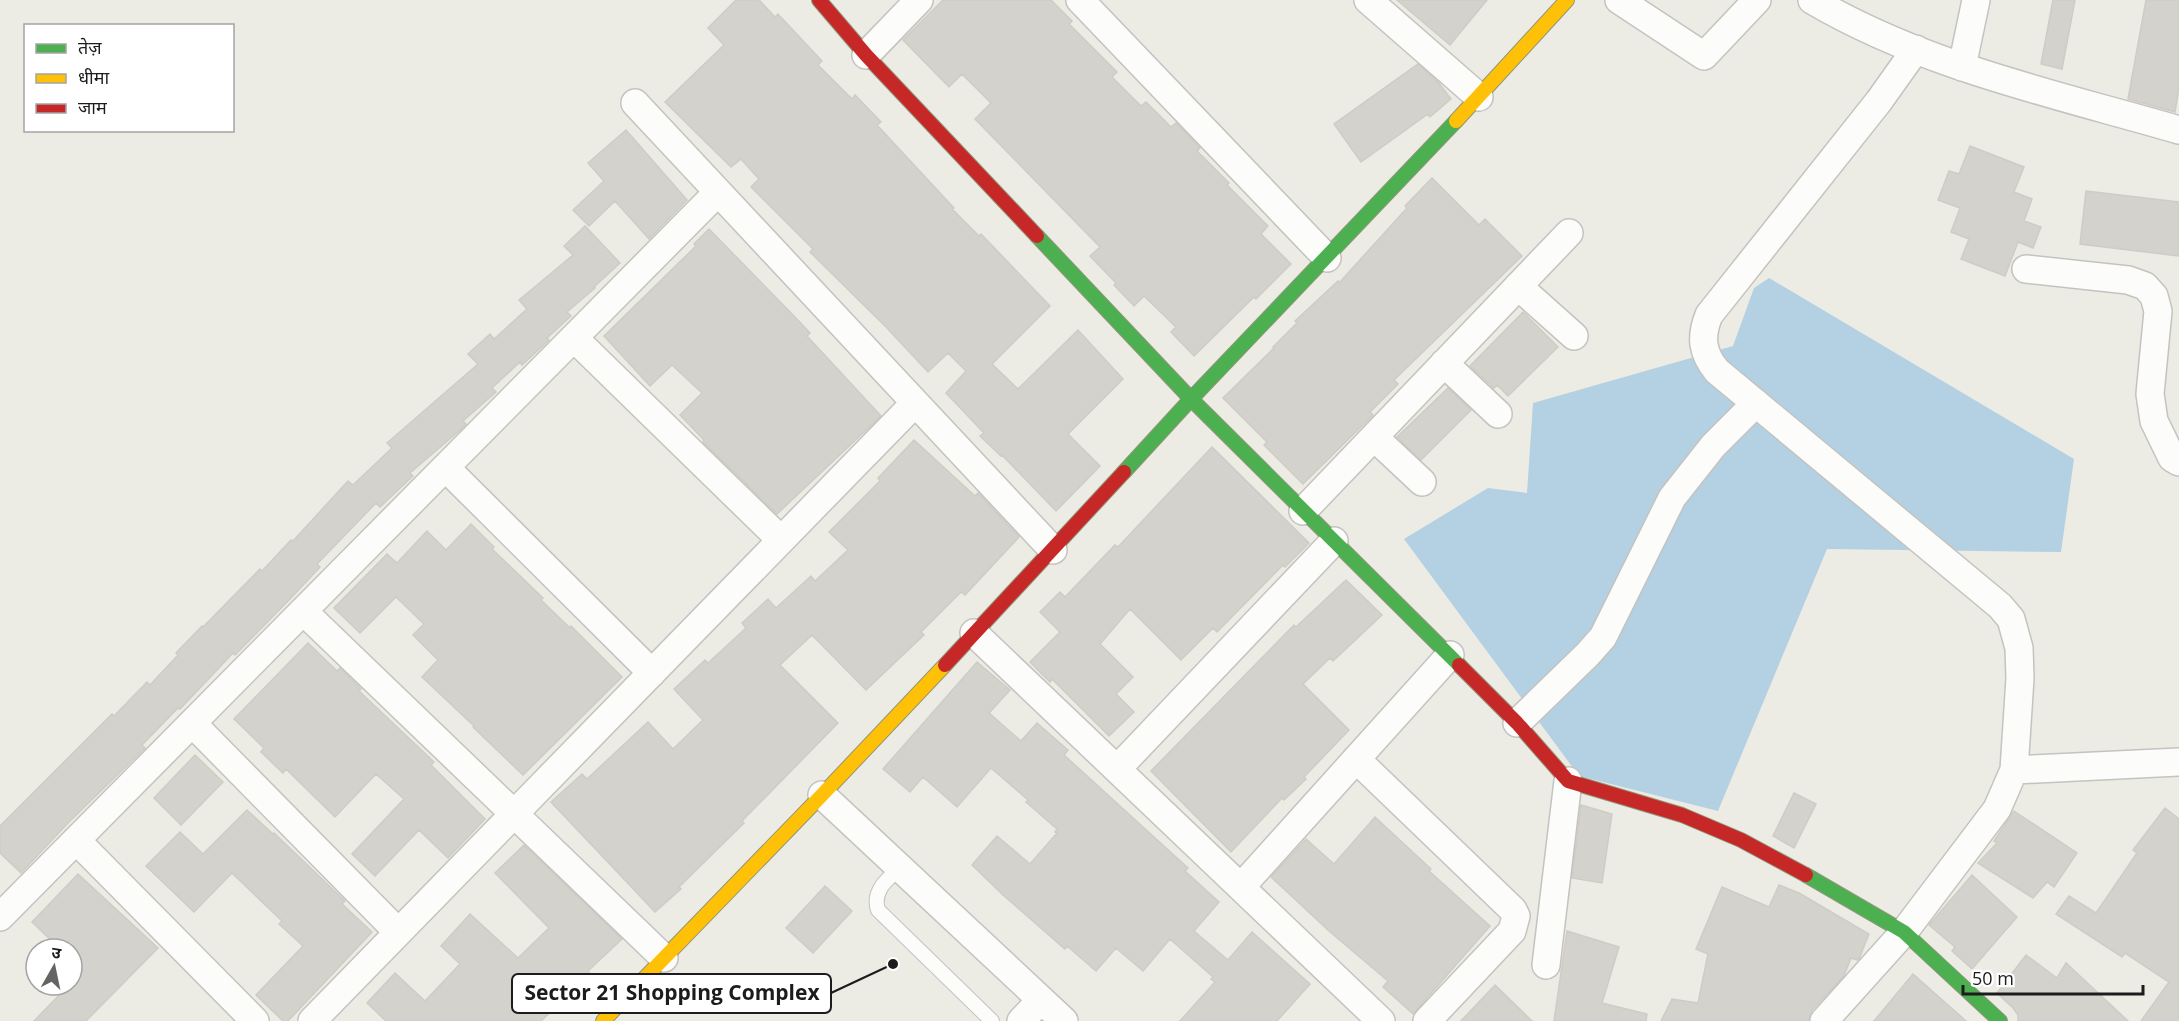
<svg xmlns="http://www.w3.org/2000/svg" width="2179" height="1021" font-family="'Open Sans','Noto Sans Devanagari',sans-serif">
  <rect width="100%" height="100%" fill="#ecebe4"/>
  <path fill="#b4d1e3" d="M 1769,278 L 2074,459 L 2061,552 L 1827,549 L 1718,811 L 1579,776 L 1404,539 L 1488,488 L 1527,493 L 1533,403 L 1733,346 L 1754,288 Z"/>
  <path fill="#d4d2cd" stroke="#cfccc5" stroke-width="1.5" d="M 736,0 L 759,0 L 775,17 L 778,14 L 822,61 L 818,65 L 852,99 L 855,95 L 881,122 L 877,125 L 954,208 L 952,209 L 979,236 L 981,234 L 1050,306 L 992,364 L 1018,389 L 1078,330 L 1123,379 L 1068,434 L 1100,466 L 1056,511 L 1002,455 L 1001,456 L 980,436 L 984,433 L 946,393 L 966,371 L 948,353 L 928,372 L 886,327 L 810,252 L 813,249 L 751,187 L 759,179 L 741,159 L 731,167 L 665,102 L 724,45 L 708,28 Z
    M 943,0 L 1051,0 L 1072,21 L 1069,24 L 1117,72 L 1112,77 L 1141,106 L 1146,102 L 1171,127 L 1176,123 L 1200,148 L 1197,151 L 1229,183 L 1227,185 L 1268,226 L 1261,234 L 1291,264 L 1256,299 L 1254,297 L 1194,356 L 1171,332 L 1176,327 L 1144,296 L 1134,306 L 1114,285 L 1116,283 L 1090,256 L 1100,247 L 975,119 L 991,103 L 962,74 L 949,87 L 903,40 Z
    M 1397,0 L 1487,0 L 1450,45 Z
    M 2053,0 L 2075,0 L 2062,69 L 2041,64 Z
    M 2146,0 L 2179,0 L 2179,87 L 2175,112 L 2128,99 Z
    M 1418,64 L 1438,82 L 1451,99 L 1430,117 L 1428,114 L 1361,162 L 1334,124 Z
    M 626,130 L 687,200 L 649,239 L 615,201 L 589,226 L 573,210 L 604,181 L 588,163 Z
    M 1970,146 L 2024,167 L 2014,192 L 2032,199 L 2024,221 L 2041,227 L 2033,248 L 2018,242 L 2005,276 L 1961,259 L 1969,239 L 1951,232 L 1960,208 L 1938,200 L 1949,171 L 1959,174 Z
    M 1432,178 L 1479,225 L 1485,219 L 1522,256 L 1394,380 L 1398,384 L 1370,412 L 1373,415 L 1303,484 L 1264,445 L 1267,442 L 1223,398 L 1274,348 L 1273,347 L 1297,323 L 1295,321 L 1338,281 L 1339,283 L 1407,208 L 1405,206 Z
    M 2086,191 L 2179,202 L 2179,256 L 2080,244 Z
    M 585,226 L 620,263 L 594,287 L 595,288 L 567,312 L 571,316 L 547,338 L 549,340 L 522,365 L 520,362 L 492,388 L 496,392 L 463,421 L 466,424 L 459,431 L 410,473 L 413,476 L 380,507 L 376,503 L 317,564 L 320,567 L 291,598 L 235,655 L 233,653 L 180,709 L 178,708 L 142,745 L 145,748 L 69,822 L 21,873 L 0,853 L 0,826 L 112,714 L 114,716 L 147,682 L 150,685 L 178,655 L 176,653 L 202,626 L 203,627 L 260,569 L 262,571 L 291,540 L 293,541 L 348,481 L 353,485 L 392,448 L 387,443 L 478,364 L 468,354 L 490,334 L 494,339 L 527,309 L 519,300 L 573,255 L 564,246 Z
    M 709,229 L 794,316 L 810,333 L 807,336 L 881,416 L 777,514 L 705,444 L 703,442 L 704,440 L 680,415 L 702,393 L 672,365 L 650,386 L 604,336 L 696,246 L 694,244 Z
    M 1523,312 L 1558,347 L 1508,396 L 1497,385 L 1494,388 L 1470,366 Z
    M 1448,388 L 1471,410 L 1421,460 L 1397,437 Z
    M 914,440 L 975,496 L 978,493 L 1019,537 L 965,595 L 961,592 L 921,632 L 924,635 L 866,690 L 812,635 L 780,665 L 838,723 L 742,821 L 744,823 L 679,887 L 681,889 L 655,912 L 551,802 L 582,774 L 587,779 L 648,722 L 673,749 L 703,720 L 674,689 L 705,660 L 708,663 L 746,628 L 742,623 L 768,599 L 776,608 L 811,576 L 815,581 L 848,550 L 829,532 L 880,481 L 878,478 Z
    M 1212,447 L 1309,543 L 1285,567 L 1283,565 L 1217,632 L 1213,628 L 1181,660 L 1130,609 L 1100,644 L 1133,677 L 1116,694 L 1134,712 L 1109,736 L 1052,679 L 1050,682 L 1030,662 L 1060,632 L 1040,612 L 1060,592 L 1065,597 L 1115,545 L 1118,547 Z
    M 471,524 L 494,547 L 492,549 L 543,598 L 541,600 L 570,628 L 571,626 L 622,677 L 523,775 L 473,727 L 474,726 L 422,677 L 438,660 L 413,635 L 424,624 L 396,597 L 360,633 L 334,608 L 387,554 L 397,563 L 427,531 L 446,550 Z
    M 1346,580 L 1382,615 L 1333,661 L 1330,658 L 1303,684 L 1349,730 L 1304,777 L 1306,779 L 1284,800 L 1282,798 L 1231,852 L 1151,771 L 1294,625 L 1296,627 Z
    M 308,643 L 337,671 L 340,668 L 361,689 L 359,691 L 434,762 L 431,765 L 485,819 L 448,858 L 419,830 L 375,876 L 352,854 L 404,799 L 376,774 L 335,817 L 286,769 L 283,773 L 261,752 L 264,748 L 234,719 Z
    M 977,662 L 1010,690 L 989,713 L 1021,741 L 1037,723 L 1068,750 L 1064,755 L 1188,868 L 1185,871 L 1219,902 L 1194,931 L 1228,960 L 1252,932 L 1310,984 L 1277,1021 L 1180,1021 L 1215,982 L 1211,979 L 1213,977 L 1170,939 L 1143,971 L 1116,948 L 1096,971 L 1067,946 L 1065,949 L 1003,895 L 972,865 L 997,836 L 1030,864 L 1057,833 L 1055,832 L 1057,829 L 1026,802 L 1028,800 L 991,768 L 957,807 L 923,777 L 910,792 L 883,769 Z
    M 195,755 L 223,782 L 181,825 L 154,798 Z
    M 1794,793 L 1816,804 L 1794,848 L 1773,836 Z
    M 1581,805 L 1612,814 L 1602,883 L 1572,878 Z
    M 2165,808 L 2179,819 L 2179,1021 L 2141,1021 L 2169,982 L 2125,953 L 2122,957 L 2056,914 L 2069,896 L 2096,913 L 2137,853 L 2133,850 Z
    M 247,810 L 273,834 L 274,833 L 345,901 L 342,904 L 372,932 L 288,1021 L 283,1021 L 256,995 L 303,946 L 279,924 L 282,921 L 232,873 L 194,912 L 146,866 L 180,832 L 203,854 Z
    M 2014,811 L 2077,853 L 2054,887 L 2047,882 L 2033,898 L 1978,863 L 1997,843 L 1994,841 Z
    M 1375,817 L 1431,869 L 1429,871 L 1490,926 L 1413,1014 L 1383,987 L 1388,981 L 1329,931 L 1271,877 L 1306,839 L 1334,864 Z
    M 524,845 L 622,939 L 588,971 L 593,977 L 561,1008 L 558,1005 L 541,1021 L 386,1021 L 367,1003 L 395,973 L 425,1001 L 460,964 L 441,946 L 470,914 L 518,958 L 549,928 L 495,873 Z
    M 78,874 L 158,948 L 86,1021 L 34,1021 L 69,985 L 72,985 L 72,982 L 83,971 L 72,960 L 72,949 L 60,949 L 32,922 Z
    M 1972,875 L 2017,917 L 1972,969 L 1952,951 L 1955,947 L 1929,925 Z
    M 1779,885 L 1799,893 L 1869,934 L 1859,959 L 1857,960 L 1851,958 L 1844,976 L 1812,1010 L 1809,1021 L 1661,1021 L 1672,999 L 1698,1003 L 1708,954 L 1696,949 L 1722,887 L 1769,907 Z
    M 825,886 L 852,911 L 813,953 L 786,928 Z
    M 1567,931 L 1619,947 L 1602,1003 L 1647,1014 L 1646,1021 L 1554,1021 Z
    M 2026,955 L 2057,978 L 2066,963 L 2128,1021 L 2018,1021 L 2018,1015 L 2013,1008 L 1997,993 Z
    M 1913,974 L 1966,1021 L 1874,1021 Z
    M 1495,985 L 1532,1021 L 1461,1021 Z"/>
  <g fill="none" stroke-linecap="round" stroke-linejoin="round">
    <defs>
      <path id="lane" d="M 900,868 C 887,879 872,891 878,910 L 992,1021"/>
      <path id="street" d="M 1080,0 L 1327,258
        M 1368,0 L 1479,97
        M 1619,0 L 1704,56 L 1757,0
        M 1812,0 C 1924,66 2055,94 2179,130
        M 866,55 L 919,0
        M 1962,67 L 1976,0
        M 635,103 L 1053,550
        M 2026,269 L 2128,280 L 2145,286 L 2154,296 L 2158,311 L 2150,394 L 2154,421 L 2172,458 L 2179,462
        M 1518,286 L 1574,336
        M 574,338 L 781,540
        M 1444,363 L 1498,414
        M 1374,437 L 1422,482
        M 446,468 L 652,673
        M 1303,511 L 1569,233
        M 303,611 L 664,958
        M 974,633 L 1381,1021
        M 192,723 L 398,932
        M 1517,723 L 1588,654 L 1603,637 L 1672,498 L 1713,446 L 1756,403
        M 1356,759 L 1513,910 L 1516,916 L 1512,931 L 1427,1021
        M 1117,769 L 1334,541
        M 2014,770 L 2179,762
        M 822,795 L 1064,1021
        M 76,840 L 255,1021
        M 1241,887 L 1450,655
        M 0,917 L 718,192
        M 1546,965 L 1568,781
        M 312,1021 L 915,403
        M 1021,1021 L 1041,1000
        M 1824,1021 L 1904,932 L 1997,809 L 2014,770 L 2020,678 L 2019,648 L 2011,619 L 2000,606 L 1717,371 C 1702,353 1700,337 1709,315 L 1879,101 L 1916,49"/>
      <path id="fast" d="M 1037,236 L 1191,399 L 1459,665
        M 1124,472 L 1191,399 L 1456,121
        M 1806,875 L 1904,932 L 2000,1021"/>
      <path id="slow" d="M 1456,121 L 1567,0
        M 603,1021 L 822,795 L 945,665"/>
      <path id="jam" d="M 819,0 L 866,55 L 1037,236
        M 945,665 L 1124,472
        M 1459,665 L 1517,723 L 1568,781 L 1682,815 L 1741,840 L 1806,875"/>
    </defs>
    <use href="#lane" stroke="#c4c3c0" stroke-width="16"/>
    <use href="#street" stroke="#c4c3c0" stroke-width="30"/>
    <use href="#fast" stroke="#90967c" stroke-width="16"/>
    <use href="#slow" stroke="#90967c" stroke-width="16"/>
    <use href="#jam" stroke="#90967c" stroke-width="16"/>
    <use href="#lane" stroke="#fcfcfb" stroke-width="14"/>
    <use href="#street" stroke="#fcfcfb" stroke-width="27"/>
    <use href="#fast" stroke="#4caf50" stroke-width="14"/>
    <use href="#slow" stroke="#ffc107" stroke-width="14"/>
    <use href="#jam" stroke="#c62828" stroke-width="14"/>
  </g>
  <path fill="none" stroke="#1c1c1c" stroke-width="2" d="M893 964L831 993"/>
  <circle fill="#1c1c1c" stroke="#fff" stroke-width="2" cx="893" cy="964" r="6"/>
  <rect fill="#fff" stroke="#1c1c1c" stroke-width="2" x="512" y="974" width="319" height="39" rx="6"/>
  <g font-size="21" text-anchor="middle" font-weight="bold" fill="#1c1c1c">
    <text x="672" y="1000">Sector 21 Shopping Complex</text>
  </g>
  <rect x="24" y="24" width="210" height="108" fill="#ffffff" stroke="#a4a4a4" stroke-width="1.5"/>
  <rect x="36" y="44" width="30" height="9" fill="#4caf50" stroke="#a4a4a4" stroke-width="1.5"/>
  <text x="78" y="54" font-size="18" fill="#1c1c1c">तेज़</text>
  <rect x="36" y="74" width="30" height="9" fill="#ffc107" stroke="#a4a4a4" stroke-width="1.5"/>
  <text x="78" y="84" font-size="18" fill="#1c1c1c">धीमा</text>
  <rect x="36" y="104" width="30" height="9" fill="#c62828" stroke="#a4a4a4" stroke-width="1.5"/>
  <text x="78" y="114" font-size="18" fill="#1c1c1c">जाम</text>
  <g transform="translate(54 967) rotate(9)"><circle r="28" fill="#ffffff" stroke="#a4a4a4" stroke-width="1.5"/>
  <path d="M0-4.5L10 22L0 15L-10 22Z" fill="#656462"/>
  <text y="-9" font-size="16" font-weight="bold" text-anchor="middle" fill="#1c1c1c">उ</text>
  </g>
  <path d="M1963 985v9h180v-9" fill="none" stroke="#1c1c1c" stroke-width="3"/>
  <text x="1972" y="985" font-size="18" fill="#1c1c1c" stroke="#ffffff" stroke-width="4.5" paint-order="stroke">50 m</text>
</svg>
